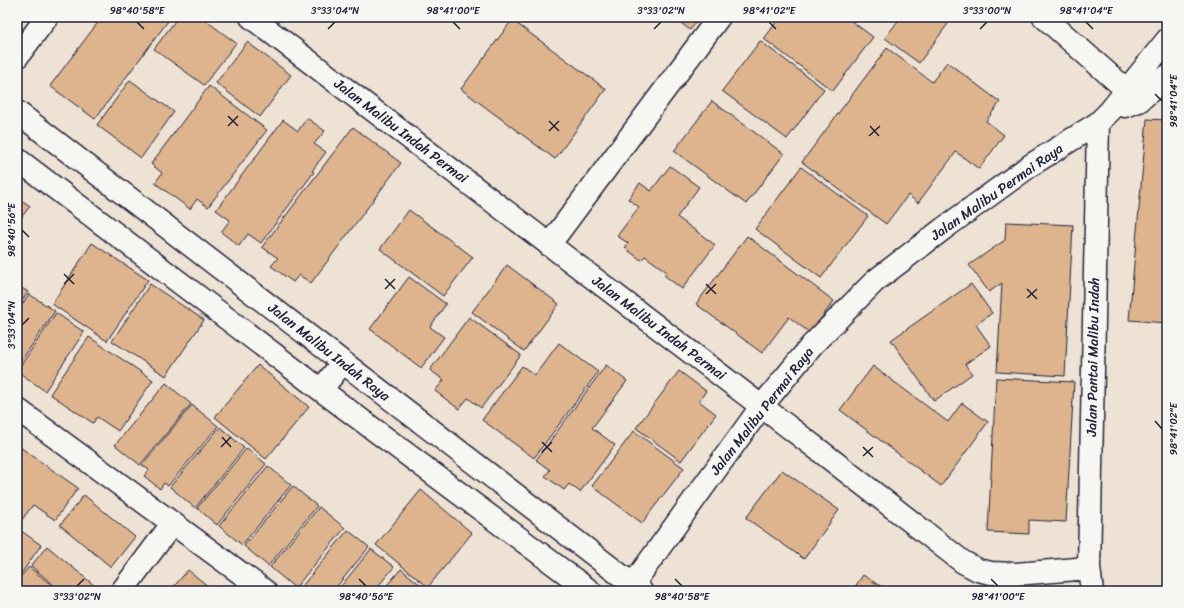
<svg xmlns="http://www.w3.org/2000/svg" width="1184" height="608" font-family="Sriracha,sans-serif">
  <rect width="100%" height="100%" fill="#eee2d4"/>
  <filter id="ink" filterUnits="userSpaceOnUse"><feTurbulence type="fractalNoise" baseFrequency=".025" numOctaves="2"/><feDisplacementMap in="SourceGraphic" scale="8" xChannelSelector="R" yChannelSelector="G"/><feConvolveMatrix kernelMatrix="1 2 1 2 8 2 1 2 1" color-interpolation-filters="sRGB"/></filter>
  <g filter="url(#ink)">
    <path fill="#ddb48e" stroke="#22223b" d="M 102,17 L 171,17 L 95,119 L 50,86 Z
      M 178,17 L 201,17 L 236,43 L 204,85 L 154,49 Z
      M 673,17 L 700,17 L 690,30 Z
      M 780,17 L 846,17 L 873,37 L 833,91 L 764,39 Z
      M 901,17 L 953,17 L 919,63 L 885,38 Z
      M 512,20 L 606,89 L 555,159 L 461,89 Z
      M 760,41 L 824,89 L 787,139 L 722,91 Z
      M 247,42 L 291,75 L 260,117 L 216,83 Z
      M 887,48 L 932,82 L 947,62 L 1000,102 L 986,121 L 1004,135 L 979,169 L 956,152 L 918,203 L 908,195 L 886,224 L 802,162 Z
      M 130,80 L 174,112 L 141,158 L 97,125 Z
      M 209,86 L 267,130 L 208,207 L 197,199 L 190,209 L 155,183 L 162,173 L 151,164 Z
      M 712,101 L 784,154 L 746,204 L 674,151 Z
      M 307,118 L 325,131 L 314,144 L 326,152 L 312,171 L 314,172 L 261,243 L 248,234 L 239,246 L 221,232 L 230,220 L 216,210 L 283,120 L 298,131 Z
      M 1147,119 L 1167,120 L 1167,323 L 1129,320 Z
      M 353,127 L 401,163 L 311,283 L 299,275 L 293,282 L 271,266 L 278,258 L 262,247 Z
      M 670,166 L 699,187 L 677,217 L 715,245 L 682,289 L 664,275 L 667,272 L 645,256 L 641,260 L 625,248 L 628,243 L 617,236 L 639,207 L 628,199 L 640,183 L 651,191 Z
      M 801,167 L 868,216 L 821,278 L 755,229 Z
      M 17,197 L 30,206 L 17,223 Z
      M 409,210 L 473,257 L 443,296 L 380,249 Z
      M 1006,222 L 1073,225 L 1065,376 L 997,372 L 1002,283 L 989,292 L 969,265 L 1005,240 Z
      M 747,236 L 834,301 L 810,333 L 789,317 L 762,353 L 696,304 Z
      M 92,243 L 148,280 L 107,341 L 52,304 Z
      M 507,265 L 559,304 L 524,351 L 472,312 Z
      M 409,277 L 446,304 L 430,327 L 444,337 L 421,368 L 370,329 Z
      M 150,284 L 204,320 L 166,376 L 112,341 Z
      M 971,284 L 992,313 L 976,325 L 991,346 L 965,364 L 972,374 L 934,401 L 891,340 Z
      M 17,285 L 28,292 L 17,308 Z
      M 29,294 L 55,311 L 17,367 L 17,312 Z
      M 56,313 L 84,332 L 45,391 L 17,371 Z
      M 469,317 L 521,355 L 481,408 L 468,398 L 459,409 L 435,391 L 444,380 L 430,370 Z
      M 89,337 L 153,380 L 118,431 L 97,417 L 93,423 L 50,394 Z
      M 559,343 L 598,372 L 534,458 L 482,420 L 522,366 L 535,375 Z
      M 258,365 L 309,407 L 266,459 L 215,417 Z
      M 606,365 L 627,381 L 592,428 L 615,445 L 580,492 L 569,484 L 564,490 L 545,476 L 550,470 L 536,460 Z
      M 873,366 L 948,422 L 962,403 L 988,422 L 941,486 L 840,410 Z
      M 679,371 L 706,391 L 699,401 L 716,414 L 681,461 L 636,428 Z
      M 996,378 L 1074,382 L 1066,522 L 1029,520 L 1029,534 L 988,532 Z
      M 166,383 L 191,404 L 140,465 L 115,445 Z
      M 192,405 L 218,426 L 168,486 L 164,483 L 160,489 L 144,476 L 149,470 L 142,465 Z
      M 220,427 L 244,448 L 195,508 L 170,487 Z
      M 634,431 L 684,468 L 642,523 L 592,486 Z
      M 17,445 L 78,488 L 55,520 L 33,505 L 18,525 L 17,524 Z
      M 247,448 L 266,464 L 217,525 L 197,508 Z
      M 268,466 L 291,485 L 242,545 L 219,526 Z
      M 782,470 L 839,510 L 804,559 L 746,518 Z
      M 293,486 L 317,506 L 268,566 L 244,546 Z
      M 421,490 L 472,533 L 428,587 L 376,545 Z
      M 84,495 L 135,537 L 111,567 L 60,525 Z
      M 319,507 L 345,528 L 295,588 L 270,567 Z
      M 17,528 L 41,545 L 21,574 L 17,571 Z
      M 348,530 L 369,547 L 333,591 L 298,591 Z
      M 47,546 L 95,586 L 92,591 L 61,591 L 31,566 Z
      M 371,549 L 394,567 L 374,591 L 337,591 Z
      M 29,567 L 59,591 L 17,591 L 17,581 Z
      M 401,569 L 428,591 L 382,591 Z
      M 188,570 L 214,591 L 170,591 Z
      M 863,575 L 888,591 L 852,591 Z"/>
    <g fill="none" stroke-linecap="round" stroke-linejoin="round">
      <defs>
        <path id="minor" d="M 251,17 L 824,454 L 963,562 L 978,570 L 991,573 L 1016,574 L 1089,568
          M 1044,17 L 1139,101
          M 17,57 L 47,17
          M 1125,106 L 1139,101 L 1167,76
          M 17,112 L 641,591
          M 17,159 L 321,390 L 590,591
          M 549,245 L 719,17
          M 321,390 L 343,362
          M 17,409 L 265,591
          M 122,591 L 172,524
          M 628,591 L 761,407 L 812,345 L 875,281 L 943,229 L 1031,165 L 1098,123 L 1110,111 L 1167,40
          M 1092,591 L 1089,568 L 1098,123"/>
      </defs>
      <use href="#minor" stroke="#22223b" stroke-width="25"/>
      <use href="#minor" stroke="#f6f6f2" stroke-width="22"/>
    </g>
  </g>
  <path fill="none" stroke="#22223b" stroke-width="1.5" d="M 137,22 L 144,29M 453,22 L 460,29M 769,22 L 776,29M 1086,22 L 1093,29M 328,29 L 335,22M 654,29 L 661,22M 980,29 L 987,22M 1155,94 L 1162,101M 228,116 L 238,126M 549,121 L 559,131M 228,126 L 238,116M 870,126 L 879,136M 549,131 L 559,121M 869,136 L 880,126M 22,230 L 29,237M 64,274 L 74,284M 385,279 L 395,289M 64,284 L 74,274M 706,284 L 716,294M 385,289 L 395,279M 1027,289 L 1037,299M 706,294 L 716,284M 1027,298 L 1037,289M 22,325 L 29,318M 1155,421 L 1162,429M 222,437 L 231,447M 542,442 L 552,452M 221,447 L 231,437M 863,447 L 873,457M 542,452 L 552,442M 863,456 L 873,447M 359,579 L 366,586M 675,579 L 682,586M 991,579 L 998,586M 77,586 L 84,579"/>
  <g text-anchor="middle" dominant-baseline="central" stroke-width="3.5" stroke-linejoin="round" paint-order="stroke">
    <g font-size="14" fill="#22223b" stroke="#f6f6f2">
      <text transform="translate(401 131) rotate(37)">Jalan Malibu Indah Permai</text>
      <text transform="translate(997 192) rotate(-35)">Jalan Malibu Permai Raya</text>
      <text transform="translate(659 328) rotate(37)">Jalan Malibu Indah Permai</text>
      <text transform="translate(329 352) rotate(38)">Jalan Malibu Indah Raya</text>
      <text transform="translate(1093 357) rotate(-89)">Jalan Pantai Malibu Indah</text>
      <text transform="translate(762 411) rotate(-52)">Jalan Malibu Permai Raya</text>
    </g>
  </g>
  <rect width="1184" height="608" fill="none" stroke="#f6f6f2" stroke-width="44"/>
  <rect x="22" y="22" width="1140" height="564" fill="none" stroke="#22223b" stroke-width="1.5"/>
  <g font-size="10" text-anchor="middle" fill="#22223b">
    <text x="137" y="14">98°40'58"E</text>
    <text x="335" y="14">3°33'04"N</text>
    <text x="453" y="14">98°41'00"E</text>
    <text x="661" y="14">3°33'02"N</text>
    <text x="769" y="14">98°41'02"E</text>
    <text x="987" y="14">3°33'00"N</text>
    <text x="1086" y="14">98°41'04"E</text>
    <text transform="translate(1173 101) rotate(-90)" y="4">98°41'04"E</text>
    <text transform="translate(11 230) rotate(-90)" y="4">98°40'56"E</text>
    <text transform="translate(11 325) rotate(-90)" y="4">3°33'04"N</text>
    <text transform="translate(1173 429) rotate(-90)" y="4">98°41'02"E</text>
    <text x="77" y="600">3°33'02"N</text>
    <text x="366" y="600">98°40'56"E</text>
    <text x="682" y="600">98°40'58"E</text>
    <text x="998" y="600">98°41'00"E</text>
  </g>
</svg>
